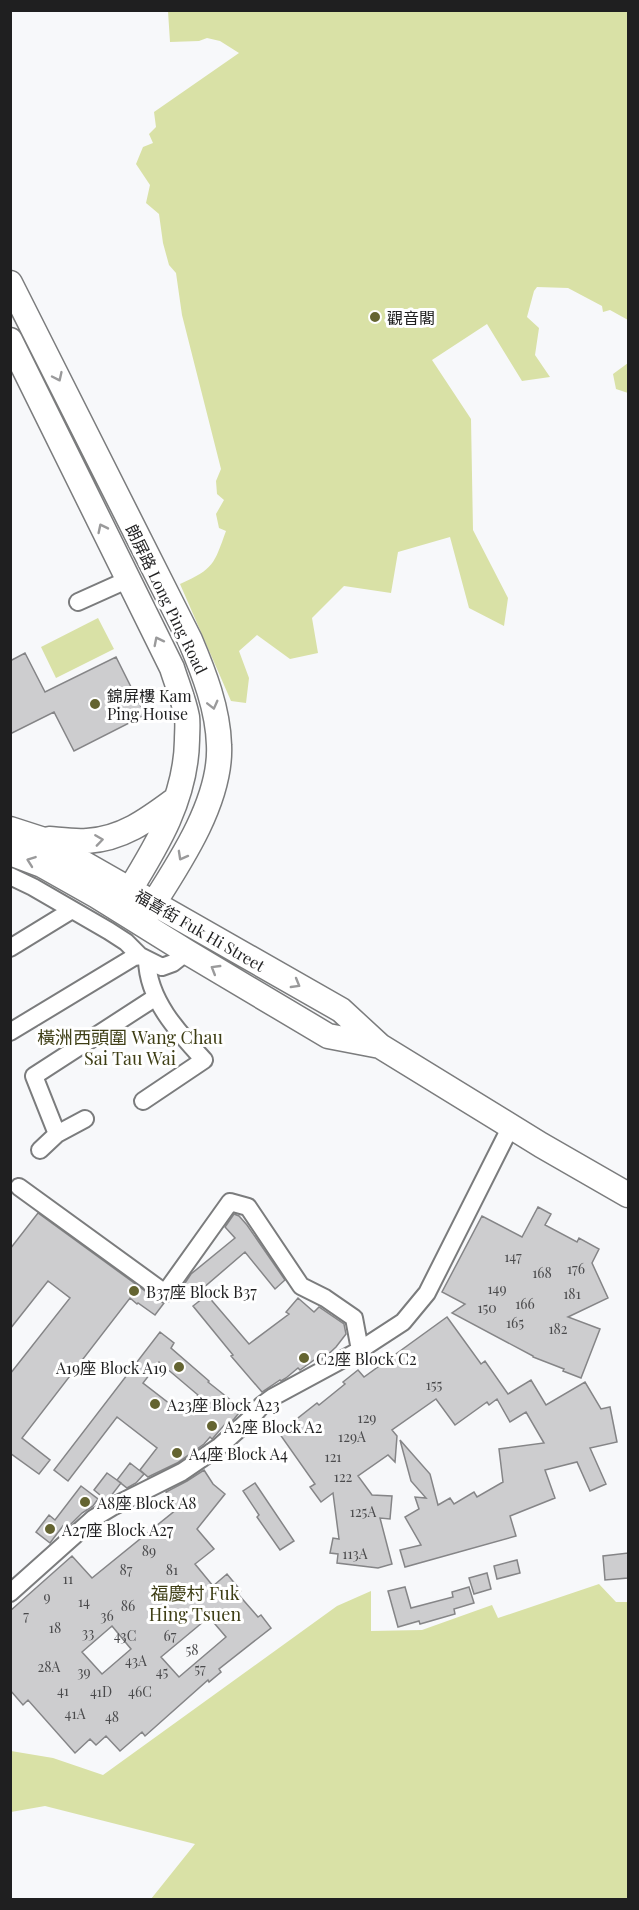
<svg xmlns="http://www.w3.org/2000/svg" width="639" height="1910" font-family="'Playfair Display','Noto Sans TC',serif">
  <rect width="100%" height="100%" fill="#f7f8fa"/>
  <path fill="#d9e1a6" d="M 168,11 L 628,11 L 628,320 L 610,310 L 603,312 L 602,306 L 568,288 L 537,287 L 534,291 L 527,317 L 539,328 L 535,355 L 550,377 L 522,381 L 487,324 L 432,360 L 471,419 L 473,530 L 508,598 L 504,626 L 469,608 L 450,537 L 398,552 L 391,593 L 344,586 L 312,618 L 318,653 L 290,659 L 257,635 L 239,651 L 249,678 L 246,703 L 231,701 L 180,584 C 214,569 214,564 226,531 L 219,528 L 216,514 L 224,500 L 217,494 L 216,481 L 221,469 L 182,315 L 176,273 L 169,265 L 163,243 L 159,214 L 146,203 L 150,185 L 136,164 L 143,147 L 153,143 L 149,134 L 156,127 L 154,112 L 239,53 L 220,41 L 207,38 L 199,41 L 170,42 Z
    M 628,363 L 628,393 L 616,389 L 613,374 Z
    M 98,618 L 114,649 L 56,678 L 41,647 Z
    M 599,1584 L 616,1602 L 628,1602 L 628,1899 L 151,1899 L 195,1844 L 45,1806 L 11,1812 L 11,1751 L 53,1758 L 103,1775 L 337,1606 L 371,1591 L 371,1631 L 422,1630 L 492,1605 L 498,1618 Z"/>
  <path fill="#cdcdcf" stroke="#858587" stroke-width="1.5" fill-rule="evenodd" d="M 25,653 L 45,692 L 116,657 L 145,715 L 74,751 L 54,712 L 10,734 L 10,661 Z
    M 538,1207 L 551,1214 L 545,1225 L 577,1242 L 579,1238 L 599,1249 L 592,1263 L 608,1298 L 568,1317 L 600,1329 L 581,1378 L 563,1371 L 564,1369 L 533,1357 L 533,1356 L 452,1313 L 465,1304 L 442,1292 L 482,1216 L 522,1237 Z
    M 38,1213 L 159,1301 L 164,1303 L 155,1315 L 138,1303 L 137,1304 L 130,1298 L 22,1438 L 50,1460 L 39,1474 L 10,1453 L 10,1374 L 70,1298 L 48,1281 L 10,1329 L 10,1249 Z
    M 234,1214 L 239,1216 L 247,1225 L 285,1280 L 275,1289 L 245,1252 L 195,1295 L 185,1283 L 191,1274 L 235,1238 L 225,1227 Z
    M 207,1295 L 249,1344 L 289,1314 L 286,1312 L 298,1298 L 314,1312 L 319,1307 L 344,1324 L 346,1334 L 336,1347 L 324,1358 L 319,1360 L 317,1358 L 300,1370 L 298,1368 L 286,1378 L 281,1381 L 280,1380 L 262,1392 L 231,1356 L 233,1355 L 193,1306 Z
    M 447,1317 L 481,1364 L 485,1361 L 508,1394 L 531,1380 L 546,1405 L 585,1382 L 601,1409 L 610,1407 L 617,1442 L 590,1448 L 606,1484 L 590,1491 L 577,1462 L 545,1470 L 555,1498 L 510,1516 L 516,1536 L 405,1567 L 400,1550 L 421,1545 L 405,1517 L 419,1509 L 415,1497 L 426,1498 L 411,1481 L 400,1440 L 430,1474 L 438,1505 L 450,1498 L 454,1504 L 474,1492 L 477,1497 L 503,1482 L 499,1449 L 544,1443 L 526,1412 L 510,1422 L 497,1399 L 489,1405 L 487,1402 L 455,1425 L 436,1399 L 392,1430 L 397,1436 L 395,1462 L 388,1455 L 358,1476 L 372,1495 L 392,1496 L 390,1519 L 380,1518 L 392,1564 L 378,1568 L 337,1563 L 338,1554 L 330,1553 L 333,1538 L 339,1539 L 333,1493 L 321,1502 L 310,1487 L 315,1484 L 279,1433 L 317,1403 L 319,1405 L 345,1384 L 343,1382 L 358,1370 L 364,1377 Z
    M 160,1332 L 174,1343 L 171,1348 L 209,1381 L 208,1382 L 242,1409 L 234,1419 L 228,1425 L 226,1423 L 213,1438 L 212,1439 L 210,1437 L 204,1444 L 177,1463 L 148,1477 L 140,1470 L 157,1448 L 117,1417 L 68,1481 L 54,1470 ZM 159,1362 L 198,1395 L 183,1414 L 143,1383 Z
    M 130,1463 L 144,1474 L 136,1483 L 127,1488 L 117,1480 Z
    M 204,1470 L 213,1484 L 225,1494 L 197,1529 L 214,1549 L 195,1564 L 213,1586 L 227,1574 L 241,1591 L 238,1594 L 258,1617 L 261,1615 L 271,1628 L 219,1669 L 221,1672 L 209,1682 L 208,1680 L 145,1736 L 142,1732 L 120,1751 L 106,1736 L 96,1745 L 90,1739 L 75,1753 L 28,1700 L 23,1705 L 10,1690 L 10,1611 L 72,1556 L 92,1578 L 177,1509 L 166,1492 L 187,1481 ZM 209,1617 L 226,1637 L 179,1677 L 161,1657 ZM 112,1626 L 131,1649 L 102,1674 L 82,1652 Z
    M 107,1473 L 121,1483 L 111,1496 L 105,1499 L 94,1490 Z
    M 255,1483 L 294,1541 L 280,1550 L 257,1517 L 259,1515 L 243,1491 Z
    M 81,1486 L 98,1499 L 93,1506 L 82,1513 L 66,1529 L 63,1526 L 50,1543 L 36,1532 L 49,1515 L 55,1520 Z
    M 628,1553 L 628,1578 L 605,1580 L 603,1556 Z
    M 517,1560 L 520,1573 L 497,1579 L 494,1566 Z
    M 487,1573 L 491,1589 L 474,1594 L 469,1578 Z
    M 405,1587 L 411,1608 L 453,1597 L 452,1592 L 469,1587 L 474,1603 L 454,1609 L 455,1614 L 420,1624 L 419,1621 L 398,1627 L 388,1591 Z"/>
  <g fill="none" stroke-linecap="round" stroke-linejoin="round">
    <defs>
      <path id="street" d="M 78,602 L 127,580
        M 10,876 L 33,887 L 109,931 L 126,942 L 140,956 L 162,967 L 173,963 L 187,952
        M 10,948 L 72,910
        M 10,1032 L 134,957 L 140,956
        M 143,1101 L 204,1060 C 178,1032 148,1000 147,960
        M 57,1134 L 34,1076 L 156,997
        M 40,1150 L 57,1134 L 85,1119
        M 19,1187 L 165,1293 L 230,1202 L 248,1207 L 301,1286 L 325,1298 L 354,1318 L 360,1350
        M 10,1593 L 94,1518 L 114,1506 L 182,1472 L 220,1446 L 251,1418 L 262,1405 L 273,1397 L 360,1350 L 403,1322 L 427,1293 L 511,1126"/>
      <path id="secondary" d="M 10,283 L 190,640 C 204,673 218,709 219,745 C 222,805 172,874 141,923
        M 10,340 L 172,668 C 177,684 184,701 187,717 C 188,724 187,733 187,740 C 186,805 150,856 118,909
        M 10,829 L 41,839 L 341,1010 L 380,1046 L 541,1145 L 628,1195
        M 49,839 C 61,840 75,842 87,841 C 123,839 149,819 176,799
        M 10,853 L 42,865 L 97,896 L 187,952 L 328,1036 L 380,1046"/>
    </defs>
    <use href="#street" stroke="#7b7c7d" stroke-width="20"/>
    <use href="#secondary" stroke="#7b7c7d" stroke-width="27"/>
    <use href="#street" stroke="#fff" stroke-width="16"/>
    <use href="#secondary" stroke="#fff" stroke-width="24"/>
  </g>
  <defs><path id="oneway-chevron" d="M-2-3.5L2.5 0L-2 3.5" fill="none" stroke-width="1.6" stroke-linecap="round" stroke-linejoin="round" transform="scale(1.5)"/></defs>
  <g stroke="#9a9a9b">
    <use href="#oneway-chevron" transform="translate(58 377) rotate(65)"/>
    <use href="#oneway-chevron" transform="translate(102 528) rotate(-116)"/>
    <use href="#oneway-chevron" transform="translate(158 641) rotate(-117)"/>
    <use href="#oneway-chevron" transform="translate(213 705) rotate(76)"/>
    <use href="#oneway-chevron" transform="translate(99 840) rotate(-8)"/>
    <use href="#oneway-chevron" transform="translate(182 856) rotate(119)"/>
    <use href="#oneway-chevron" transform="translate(31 861) rotate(-160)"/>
    <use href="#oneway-chevron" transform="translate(215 969) rotate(-149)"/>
    <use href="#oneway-chevron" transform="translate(296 984) rotate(30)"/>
  </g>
  <g fill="#646431" stroke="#fff" stroke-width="2">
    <circle cx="375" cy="317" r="6"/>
    <circle cx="95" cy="704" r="6"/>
    <circle cx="134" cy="1291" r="6"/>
    <circle cx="304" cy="1358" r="6"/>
    <circle cx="179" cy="1367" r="6"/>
    <circle cx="155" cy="1404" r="6"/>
    <circle cx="212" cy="1426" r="6"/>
    <circle cx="177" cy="1453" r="6"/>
    <circle cx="85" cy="1502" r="6"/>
    <circle cx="50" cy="1529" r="6"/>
  </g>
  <g text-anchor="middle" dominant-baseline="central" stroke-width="6" stroke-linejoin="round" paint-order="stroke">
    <g font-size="14" fill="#4a4a4c">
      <text x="513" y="1256">147</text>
      <text x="576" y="1268">176</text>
      <text x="542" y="1272">168</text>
      <text x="497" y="1288">149</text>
      <text x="572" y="1293">181</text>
      <text x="525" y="1303">166</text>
      <text x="487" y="1307">150</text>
      <text x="515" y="1322">165</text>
      <text x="558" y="1328">182</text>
      <text x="434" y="1384">155</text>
      <text x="367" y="1417">129</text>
      <text x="352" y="1436">129A</text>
      <text x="333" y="1456">121</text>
      <text x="343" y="1476">122</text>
      <text x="363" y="1511">125A</text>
      <text x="149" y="1550">89</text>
      <text x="355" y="1553">113A</text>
      <text x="126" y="1569">87</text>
      <text x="172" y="1569">81</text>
      <text x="68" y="1578">11</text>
      <text x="47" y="1596">9</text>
      <text x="84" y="1601">14</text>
      <text x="128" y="1605">86</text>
      <text x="26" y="1615">7</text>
      <text x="107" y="1615">36</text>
      <text x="55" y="1627">18</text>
      <text x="88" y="1632">33</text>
      <text x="125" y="1635">43C</text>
      <text x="170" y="1635">67</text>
      <text x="192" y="1649">58</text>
      <text x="136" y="1660">43A</text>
      <text x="49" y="1666">28A</text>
      <text x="200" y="1668">57</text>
      <text x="84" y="1671">39</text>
      <text x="162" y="1671">45</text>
      <text x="63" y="1690">41</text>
      <text x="101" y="1691">41D</text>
      <text x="140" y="1691">46C</text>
      <text x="75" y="1713">41A</text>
      <text x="112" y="1716">48</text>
    </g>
    <g font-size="16" fill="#1f1f20" stroke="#fff" text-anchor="start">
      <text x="387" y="317">觀音閣</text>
      <text x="107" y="695">錦屏樓 Kam<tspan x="107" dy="18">Ping House</tspan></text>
      <text x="146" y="1291">B37座 Block B37</text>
      <text x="316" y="1358">C2座 Block C2</text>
      <text x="167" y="1367" text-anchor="end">A19座 Block A19</text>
      <text x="167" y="1404">A23座 Block A23</text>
      <text x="224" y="1426">A2座 Block A2</text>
      <text x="189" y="1453">A4座 Block A4</text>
      <text x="97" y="1502">A8座 Block A8</text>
      <text x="62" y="1529">A27座 Block A27</text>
    </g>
    <g font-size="16" fill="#1f1f20" stroke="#fff">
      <text transform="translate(167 599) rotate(64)">朗屏路 Long Ping Road</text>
      <text transform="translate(200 930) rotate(30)">福喜街 Fuk Hi Street</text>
    </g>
    <g font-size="18" fill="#3e3e15" stroke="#fff">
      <text x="130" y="1037">橫洲西頭圍 Wang Chau<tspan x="130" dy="21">Sai Tau Wai</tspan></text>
      <text x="195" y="1593">福慶村 Fuk<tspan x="195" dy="21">Hing Tsuen</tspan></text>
    </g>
  </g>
  <rect width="639" height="1910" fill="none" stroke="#1f1f20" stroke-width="24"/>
</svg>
